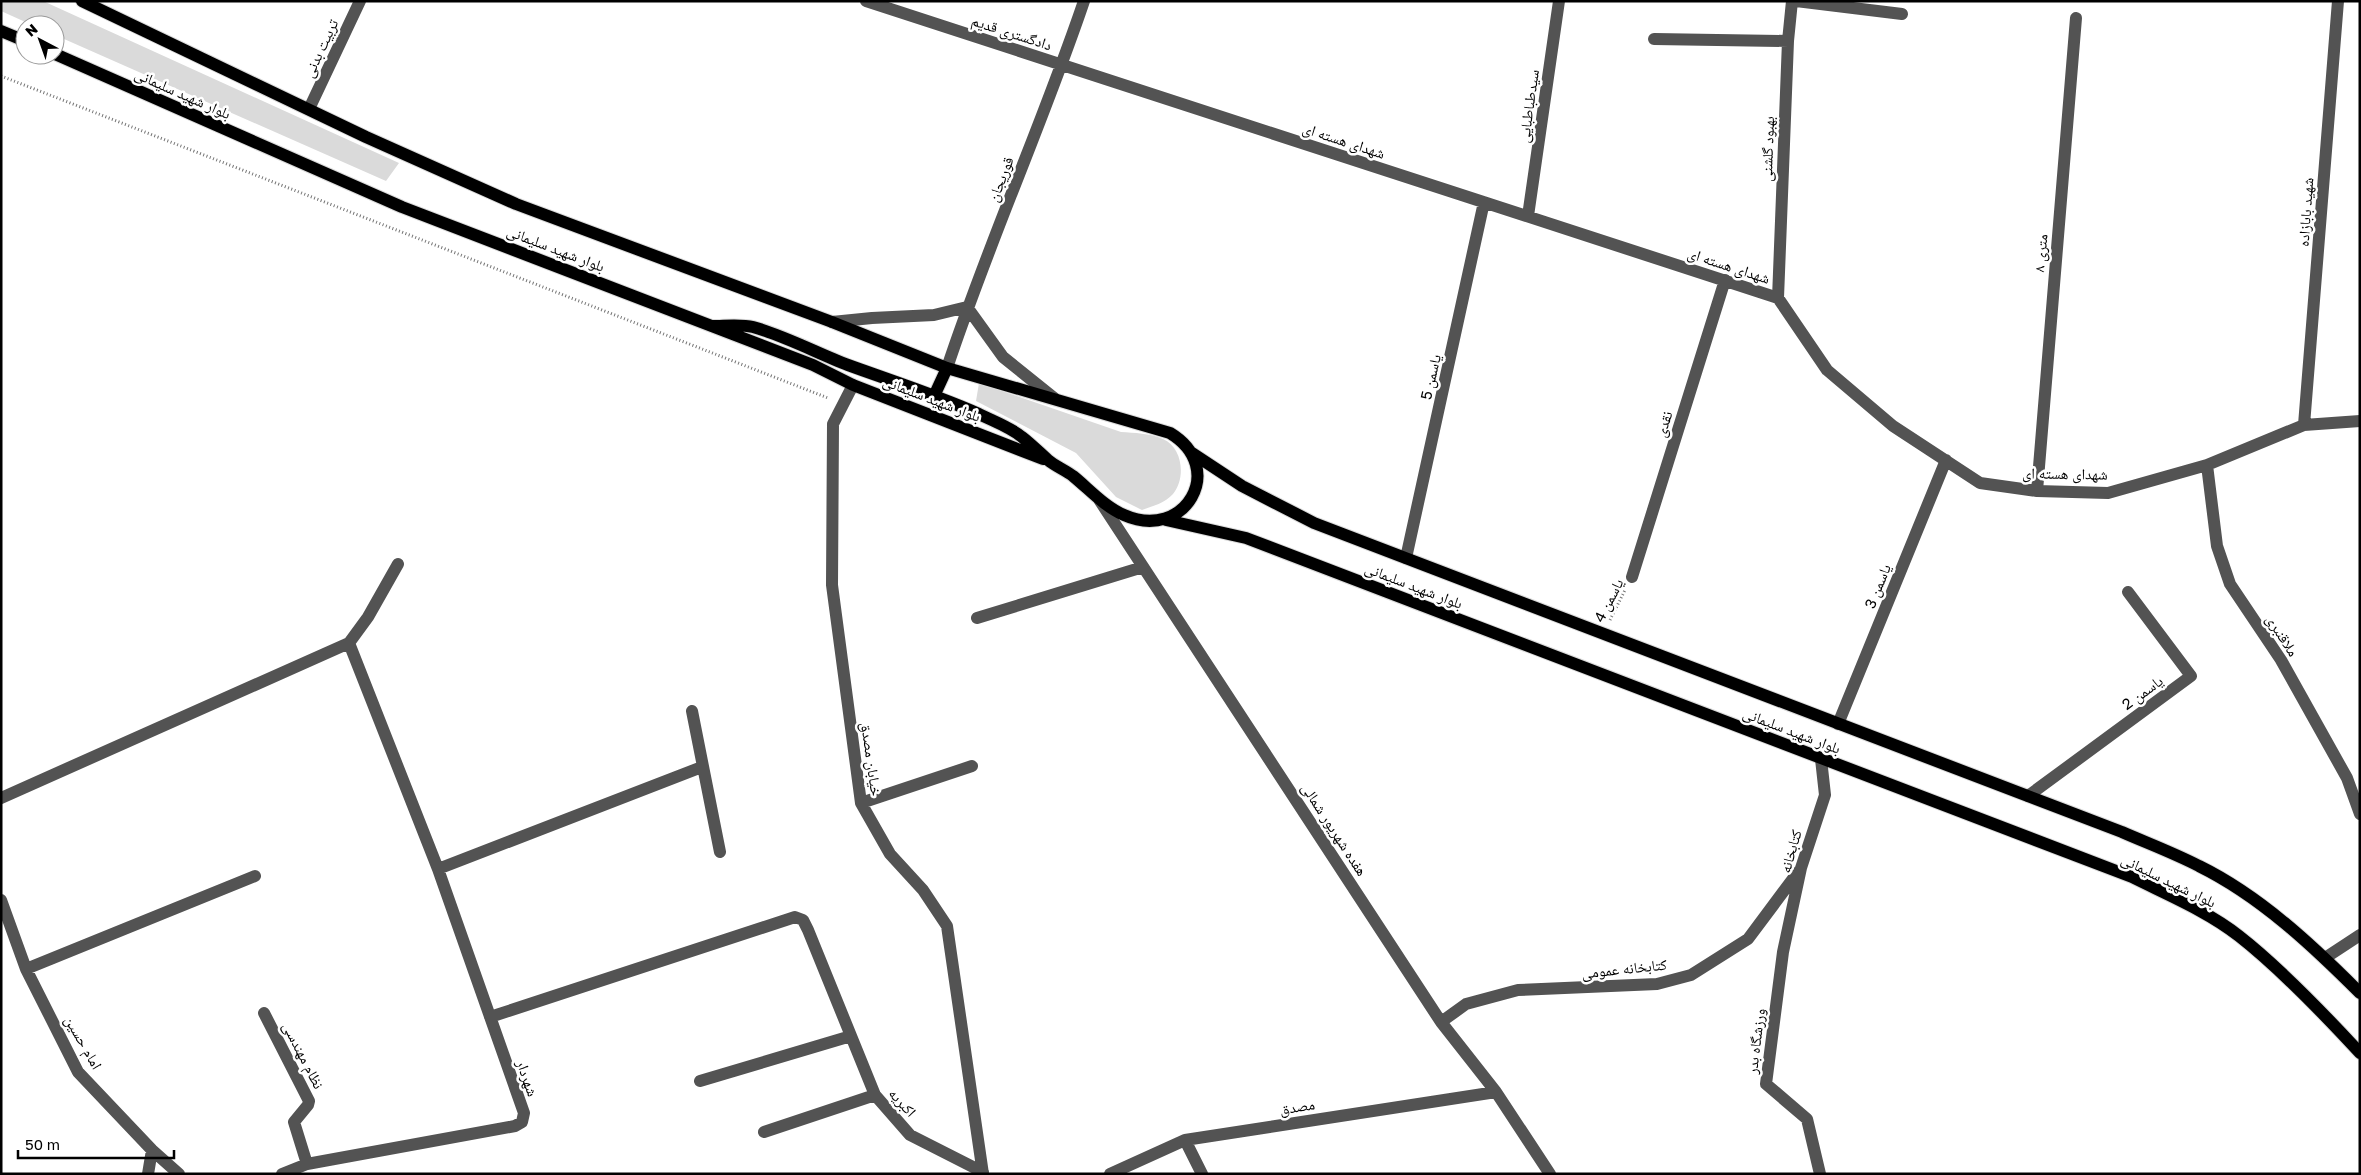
<svg xmlns="http://www.w3.org/2000/svg" width="2361" height="1175" font-family="'Golos Text','Noto Naskh Arabic',sans-serif">
  <rect width="100%" height="100%" fill="#fff"/>
  <path fill="#dadada" d="M 1,1 L 43,1 L 399,163 L 386,181 L 55,35 L 55,25 L 32,25 L 1,11 Z
    M 979,383 L 1121,432 C 1134,433 1150,433 1163,439 C 1183,448 1186,478 1173,494 C 1165,503 1153,506 1142,510 L 1116,497 L 1076,453 L 976,401 Z"/>
  <g fill="none" stroke-linecap="round" stroke-linejoin="round">
    <defs>
      <path id="major" d="M 82,1 L 366,137 L 516,204 L 832,322 L 947,368 L 1170,433 C 1228,468 1185,542 1124,515 C 1105,507 1089,489 1073,476 C 1065,470 1055,466 1048,460 C 1039,452 1031,444 1022,437 C 1010,427 993,421 979,414 C 936,395 892,381 848,365 C 819,354 783,335 753,327 C 741,324 725,326 712,326
        M 1,31 L 25,41
        M 55,54 L 402,207 L 813,365 L 853,385 L 1043,459
        M 935,394 L 947,368
        M 1192,453 L 1242,486 L 1314,523 L 2122,832 C 2147,843 2174,853 2199,866 C 2260,896 2312,945 2360,993
        M 1166,520 L 1246,538 L 2132,877 C 2168,895 2207,911 2239,936 C 2280,968 2324,1014 2360,1053"/>
    </defs>
    <use href="#major" stroke="#dbdbdb" stroke-width="14"/>
    <path stroke="#757575" stroke-width="3" stroke-dasharray="1 2.5" stroke-linecap="butt" d="M 1,76 L 828,398
      M 1610,620 L 1625,590"/>
    <path stroke="#535353" stroke-width="12" d="M 866,1 L 1778,298 L 1827,370 L 1893,426 L 1980,483 L 2037,491 L 2108,493 L 2207,465 L 2304,425 L 2360,421
      M 1796,1 L 1902,14
      M 1654,39 L 1788,41
      M 309,109 L 360,1
      M 1528,216 L 1559,1
      M 1778,298 L 1788,41 L 1792,1
      M 832,322 L 872,318 L 934,315 L 967,307 L 1003,357 L 1054,398
      M 947,368 C 988,244 1042,125 1084,1
      M 853,385 L 833,424 L 832,585 L 861,803 L 890,854 L 923,890 L 947,926 L 983,1174
      M 2304,425 L 2338,1
      M 2207,465 L 2217,546 L 2230,584 L 2281,660 L 2347,778 L 2360,814
      M 2037,491 L 2076,18
      M 1100,501 L 1441,1022 L 1496,1092 L 1550,1174
      M 1406,558 L 1484,202
      M 1632,577 L 1725,280
      M 977,618 L 1143,567
      M 692,711 L 720,852
      M 1838,724 L 1946,460
      M 2028,796 L 2191,676 L 2128,592
      M 1,798 L 349,643 L 368,617 L 398,564
      M 861,803 L 972,766
      M 438,869 L 702,767
      M 1,900 L 26,969 L 78,1072 L 152,1150 L 179,1174
      M 2325,958 L 2360,935
      M 26,969 L 255,876
      M 264,1013 L 309,1101 L 308,1105 L 294,1122 L 307,1164
      M 490,1017 L 795,917 L 803,920 L 808,930 L 875,1095
      M 1441,1022 L 1466,1004 L 1518,990 L 1657,984 L 1691,975 L 1748,939 L 1798,872
      M 700,1081 L 851,1036
      M 764,1132 L 875,1095 L 910,1135 L 983,1172
      M 1185,1140 L 1202,1174
      M 148,1174 L 152,1150
      M 282,1174 L 307,1164 L 515,1126 L 522,1122 L 524,1113 L 438,869 L 349,643
      M 1110,1174 L 1185,1140 L 1496,1092
      M 1820,1174 L 1807,1119 L 1766,1084 L 1783,952 L 1801,868 L 1825,795 L 1821,759"/>
    <use href="#major" stroke="#000" stroke-width="12"/>
  </g>
  <g text-anchor="middle" dominant-baseline="central" stroke-width="5" stroke-linejoin="round" paint-order="stroke">
    <g font-size="15" fill="#000" stroke="#fff">
      <text transform="translate(1012 32) rotate(18)">دادگستری قدیم</text>
      <text transform="translate(320 48) rotate(-65)">تربیت بدنی</text>
      <text transform="translate(183 93) rotate(24)">بلوار شهید سلیمانی</text>
      <text transform="translate(1528 106) rotate(-82)">سیدطباطبایی</text>
      <text transform="translate(1344 140) rotate(18)">شهدای هسته ای</text>
      <text transform="translate(1767 149) rotate(-88)">بهبود گلشنی</text>
      <text transform="translate(1000 179) rotate(-69)">قوریجان</text>
      <text transform="translate(2305 212) rotate(-86)">شهید بابازاده</text>
      <text transform="translate(556 248) rotate(21)">بلوار شهید سلیمانی</text>
      <text transform="translate(2040 253) rotate(-85)">۸ متری</text>
      <text transform="translate(1729 265) rotate(18)">شهدای هسته ای</text>
      <text transform="translate(1430 377) rotate(-77)">یاسمن 5</text>
      <text transform="translate(932 398) rotate(21)">بلوار شهید سلیمانی</text>
      <text transform="translate(1663 424) rotate(-73)">نقدی</text>
      <text transform="translate(2065 473) rotate(1)">شهدای هسته ای</text>
      <text transform="translate(1414 585) rotate(21)">بلوار شهید سلیمانی</text>
      <text transform="translate(1877 586) rotate(-68)">یاسمن 3</text>
      <text transform="translate(1608 600) rotate(-63)">یاسمن 4</text>
      <text transform="translate(2283 635) rotate(57)">ملاقنبری</text>
      <text transform="translate(2142 692) rotate(-36)">یاسمن 2</text>
      <text transform="translate(1792 730) rotate(21)">بلوار شهید سلیمانی</text>
      <text transform="translate(872 759) rotate(82)">خیابان مصدق</text>
      <text transform="translate(1335 829) rotate(57)">هفده شهریور شمالی</text>
      <text transform="translate(1790 851) rotate(-74)">کتابخانه</text>
      <text transform="translate(2169 880) rotate(26)">بلوار شهید سلیمانی</text>
      <text transform="translate(1624 968) rotate(-6)">کتابخانه عمومی</text>
      <text transform="translate(1755 1041) rotate(-83)">ورزشگاه بدر</text>
      <text transform="translate(84 1042) rotate(60)">امام حسین</text>
      <text transform="translate(304 1055) rotate(63)">نظام مهندسی</text>
      <text transform="translate(528 1078) rotate(71)">شهردار</text>
      <text transform="translate(903 1102) rotate(48)">اکبریه</text>
      <text transform="translate(1297 1106) rotate(-9)">مصدق</text>
    </g>
  </g>
  <rect width="2361" height="1175" fill="none" stroke="#000000" stroke-width="5"/>
  <g transform="translate(40 40) rotate(319)"><circle r="24" fill="#ffffff" stroke="#999999"/>
  <path d="M0-4L9 19L0 12L-9 19Z" fill="#000000"/>
  <text y="-8" font-size="14" font-weight="bold" text-anchor="middle" fill="#000000">N</text>
  </g>
  <path d="M18 1150v8h156v-8" fill="none" stroke="#000000" stroke-width="2.5"/>
  <text x="25" y="1150" font-size="15" fill="#000000" stroke="#ffffff" stroke-width="4" paint-order="stroke">50 m</text>
</svg>
